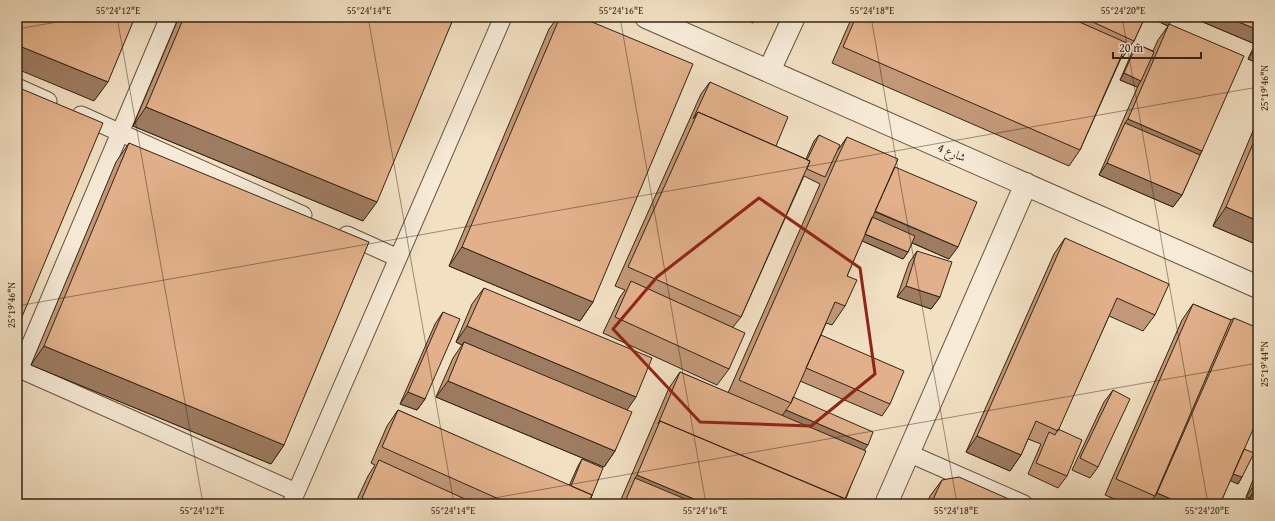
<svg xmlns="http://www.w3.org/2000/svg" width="1275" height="521" font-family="'Gentium Book Plus',Amiri,serif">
  <rect width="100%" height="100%" fill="#f2e0c3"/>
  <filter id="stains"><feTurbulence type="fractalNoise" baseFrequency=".005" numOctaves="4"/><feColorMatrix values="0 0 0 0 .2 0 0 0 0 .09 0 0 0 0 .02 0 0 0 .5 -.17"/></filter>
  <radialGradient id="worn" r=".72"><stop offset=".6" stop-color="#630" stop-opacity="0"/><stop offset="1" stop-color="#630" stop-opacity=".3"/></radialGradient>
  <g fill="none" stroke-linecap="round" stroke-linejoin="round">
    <defs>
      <path id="lane" d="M 17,87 L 48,101
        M 81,115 L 303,215
        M 347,235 L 398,258
        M 17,368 L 296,492
        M 20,369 L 169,17
        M 908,453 L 1024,504
        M 291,504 L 503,17"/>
      <path id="street" d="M 646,17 L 1258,287
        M 769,71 L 794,17
        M 886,504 L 1026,184"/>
    </defs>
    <use href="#lane" stroke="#635340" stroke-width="19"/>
    <use href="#street" stroke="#635340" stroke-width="24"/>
    <use href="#lane" stroke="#f7ebd8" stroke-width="17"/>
    <use href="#street" stroke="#f7ebd8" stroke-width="22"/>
  </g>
  <path fill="#c29878" stroke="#332415" d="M 179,17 L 454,17 L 363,221 L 133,126 Z
    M 558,17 L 580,17 L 593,302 L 580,321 L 449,266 L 549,29 Z
    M 739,17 L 758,17 L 753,23 Z
    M 852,17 L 1145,17 L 1134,41 L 1123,57 L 1122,56 L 1080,150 L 1069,166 L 832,63 Z
    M 1149,17 L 1174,17 L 1169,24 L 1202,151 L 1200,155 L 1182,195 L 1173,207 L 1099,175 L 1138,86 L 1137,87 L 1120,80 L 1133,50 L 1137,44 L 1153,51 L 1158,40 L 1168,26 Z
    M 1191,17 L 1258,17 L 1258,63 L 1248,59 L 1255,44 Z
    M 710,82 L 776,146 L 806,159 L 814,141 L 819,135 L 838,150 L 847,137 L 895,167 L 949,259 L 912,243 L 908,252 L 903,259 L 862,241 L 847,276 L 845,306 L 832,325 L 826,323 L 821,335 L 890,404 L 882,416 L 800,381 L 793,397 L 864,450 L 844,504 L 619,504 L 669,388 L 680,372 L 728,393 L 820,184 L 804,176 L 741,317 L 733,327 L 729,369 L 717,385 L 603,333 L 620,297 L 625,290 L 615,286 L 701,94 Z
    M 1258,119 L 1258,245 L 1213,226 Z
    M 129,143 L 284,445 L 271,464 L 31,365 L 116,162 Z
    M 1065,238 L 1155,315 L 1143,331 L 1109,316 L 1058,429 L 1067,476 L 1058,488 L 1028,474 L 1041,444 L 1028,439 L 1021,455 L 1010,471 L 966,452 L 1054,254 Z
    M 917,251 L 940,297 L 931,309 L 897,297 L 909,263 Z
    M 484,288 L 627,410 L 615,451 L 604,467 L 436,397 L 453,358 L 462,345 L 456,342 L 472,304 Z
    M 1193,304 L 1231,320 L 1234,318 L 1244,449 L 1242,477 L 1238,484 L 1230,480 L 1220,504 L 1126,504 L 1105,495 L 1182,320 Z
    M 443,312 L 425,399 L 417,410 L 400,404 L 435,324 Z
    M 1113,390 L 1098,467 L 1090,478 L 1072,470 L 1104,402 Z
    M 398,410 L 569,486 L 578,466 L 582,459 L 588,504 L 355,504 L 368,476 L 375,465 L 371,463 L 387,426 Z
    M 1258,468 L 1258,504 L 1245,504 L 1249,498 L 1246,497 Z
    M 942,480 L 1020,504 L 927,504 L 930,496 Z"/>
  <path fill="#9e7c61" stroke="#332415" d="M 1149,17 L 1174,17 L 1168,26 L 1169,24 L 1168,26 Z
    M 1191,17 L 1227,17 L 1258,30 L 1258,39 L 1255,44 Z
    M 17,45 L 108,82 L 94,101 L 17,69 Z
    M 1256,47 L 1258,48 L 1258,63 L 1248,59 Z
    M 1124,73 L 1141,81 L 1137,87 L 1120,80 Z
    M 146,107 L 377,202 L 363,221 L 133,126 Z
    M 1128,119 L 1202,151 L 1191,167 L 1125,123 Z
    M 1107,163 L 1182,195 L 1173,207 L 1099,175 Z
    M 1226,207 L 1258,221 L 1258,245 L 1213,226 Z
    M 873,211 L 958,247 L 949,259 L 867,223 Z
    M 862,233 L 908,252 L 903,259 L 858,239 Z
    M 462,247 L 593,302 L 580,321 L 449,266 Z
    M 906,286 L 940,297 L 931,309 L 897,297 Z
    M 467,326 L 636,397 L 625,413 L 464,342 L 462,345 L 456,342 Z
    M 44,346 L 284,445 L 271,464 L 31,365 Z
    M 448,381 L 615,451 L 604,467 L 436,397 Z
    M 408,392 L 425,399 L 417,410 L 400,404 Z
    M 786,410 L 868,445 L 859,457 L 778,422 Z
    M 977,436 L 1021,455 L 1010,471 L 966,452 Z
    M 1231,472 L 1242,477 L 1238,484 L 1226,479 Z
    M 637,475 L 706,504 L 647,504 L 635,478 Z
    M 1254,485 L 1258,486 L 1258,502 L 1253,493 L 1249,498 L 1246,497 Z
    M 1157,493 L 1183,504 L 1149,504 Z"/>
  <path fill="#e2b18b" stroke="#332415" d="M 17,17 L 135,17 L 108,82 L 17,45 Z
    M 184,17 L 454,17 L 377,202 L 146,107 Z
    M 560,17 L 580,17 L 693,64 L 593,302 L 462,247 Z
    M 856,17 L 1068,17 L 1127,43 L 1080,150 L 843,47 Z
    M 1082,17 L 1145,17 L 1134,41 Z
    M 1227,17 L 1258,17 L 1258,30 Z
    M 1169,24 L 1244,56 L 1202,151 L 1128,119 Z
    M 1258,43 L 1258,48 L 1256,47 Z
    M 1137,44 L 1154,52 L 1141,81 L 1124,73 Z
    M 710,82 L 788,117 L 776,146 L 698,112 L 693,119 Z
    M 17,87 L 103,123 L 19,324 L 17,323 Z
    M 698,112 L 810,161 L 741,317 L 628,267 Z
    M 1125,123 L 1200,155 L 1182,195 L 1107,163 Z
    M 1258,132 L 1258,221 L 1226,207 Z
    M 819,135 L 840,145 L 825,177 L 807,169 L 810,161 L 807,160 Z
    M 847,137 L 898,159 L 847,276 L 857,280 L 845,306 L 835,302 L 791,403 L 739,380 L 834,165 Z
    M 129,143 L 369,242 L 284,445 L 44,346 Z
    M 895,167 L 977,202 L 958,247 L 875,211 Z
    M 872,217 L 915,236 L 908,252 L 865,234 Z
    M 1065,238 L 1169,284 L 1155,315 L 1117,298 L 1058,431 L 1036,421 L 1021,455 L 977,436 Z
    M 917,251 L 952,262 L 940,297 L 906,286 Z
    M 631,281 L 745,333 L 729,369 L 615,317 Z
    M 484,288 L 652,358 L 636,397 L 467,326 Z
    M 1193,304 L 1231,320 L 1155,496 L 1116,479 Z
    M 443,312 L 460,319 L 425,399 L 408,392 Z
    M 1234,318 L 1258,328 L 1258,418 L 1220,504 L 1183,504 L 1157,493 Z
    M 821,335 L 904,371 L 890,404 L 806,368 Z
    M 464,342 L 632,412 L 615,451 L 448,381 Z
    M 680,372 L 866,451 L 845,499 L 660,421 L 658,424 Z
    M 1113,390 L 1130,399 L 1098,467 L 1080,458 Z
    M 793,397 L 873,432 L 868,445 L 786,410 L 791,403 Z
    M 398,410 L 592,495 L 588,504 L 510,504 L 382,447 Z
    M 660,421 L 846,499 L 844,504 L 706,504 L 637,475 Z
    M 1058,429 L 1082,440 L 1067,476 L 1036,463 L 1049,432 L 1055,435 Z
    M 1244,449 L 1254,453 L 1242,477 L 1233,474 Z
    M 582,459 L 603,468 L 591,498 L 592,495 L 571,486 Z
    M 379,460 L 476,504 L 374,504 L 362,498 Z
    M 1258,475 L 1258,486 L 1254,485 Z
    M 959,477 L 1020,504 L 931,504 L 942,480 Z
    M 635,478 L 697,504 L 624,504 Z
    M 1253,493 L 1258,495 L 1258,504 L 1248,504 Z"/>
  <path fill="none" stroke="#8f2418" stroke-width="3" stroke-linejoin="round" d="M 759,198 L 860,268 L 875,374 L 811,426 L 700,422 L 613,329 L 657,277 Z"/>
  <path fill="none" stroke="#332415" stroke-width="1" stroke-opacity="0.45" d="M 117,17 L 203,504M 368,17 L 454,504M 620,17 L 706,504M 871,17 L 957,504M 1122,17 L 1208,504M 17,29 L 86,17M 17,306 L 1258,87M 460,504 L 1258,363"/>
  <g text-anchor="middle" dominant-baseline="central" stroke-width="3" stroke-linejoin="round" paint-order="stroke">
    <g font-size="12" fill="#332415" stroke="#f7ebd8">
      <text transform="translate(952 152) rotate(24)">شارع 4</text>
    </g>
  </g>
  <rect width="1275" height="521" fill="none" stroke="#f2e0c3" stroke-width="44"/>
  <path d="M1113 52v6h88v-6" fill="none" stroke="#332415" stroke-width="2"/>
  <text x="1119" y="52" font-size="12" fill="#332415" stroke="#f7ebd8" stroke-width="3" paint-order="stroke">20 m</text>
  <rect x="22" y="22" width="1231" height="477" fill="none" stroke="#332415" stroke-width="1.5"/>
  <g font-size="10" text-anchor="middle" fill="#332415">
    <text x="118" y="14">55°24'12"E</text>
    <text x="369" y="14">55°24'14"E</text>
    <text x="621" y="14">55°24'16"E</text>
    <text x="872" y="14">55°24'18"E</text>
    <text x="1123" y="14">55°24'20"E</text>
    <text transform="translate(1264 88) rotate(-90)" y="4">25°19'46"N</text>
    <text transform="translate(11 305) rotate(-90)" y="4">25°19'46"N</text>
    <text transform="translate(1264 364) rotate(-90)" y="4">25°19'44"N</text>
    <text x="202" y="514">55°24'12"E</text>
    <text x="453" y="514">55°24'14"E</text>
    <text x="705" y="514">55°24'16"E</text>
    <text x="956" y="514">55°24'18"E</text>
    <text x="1207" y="514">55°24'20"E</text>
  </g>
  <rect width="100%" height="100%" filter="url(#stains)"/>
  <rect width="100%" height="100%" fill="url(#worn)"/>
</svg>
